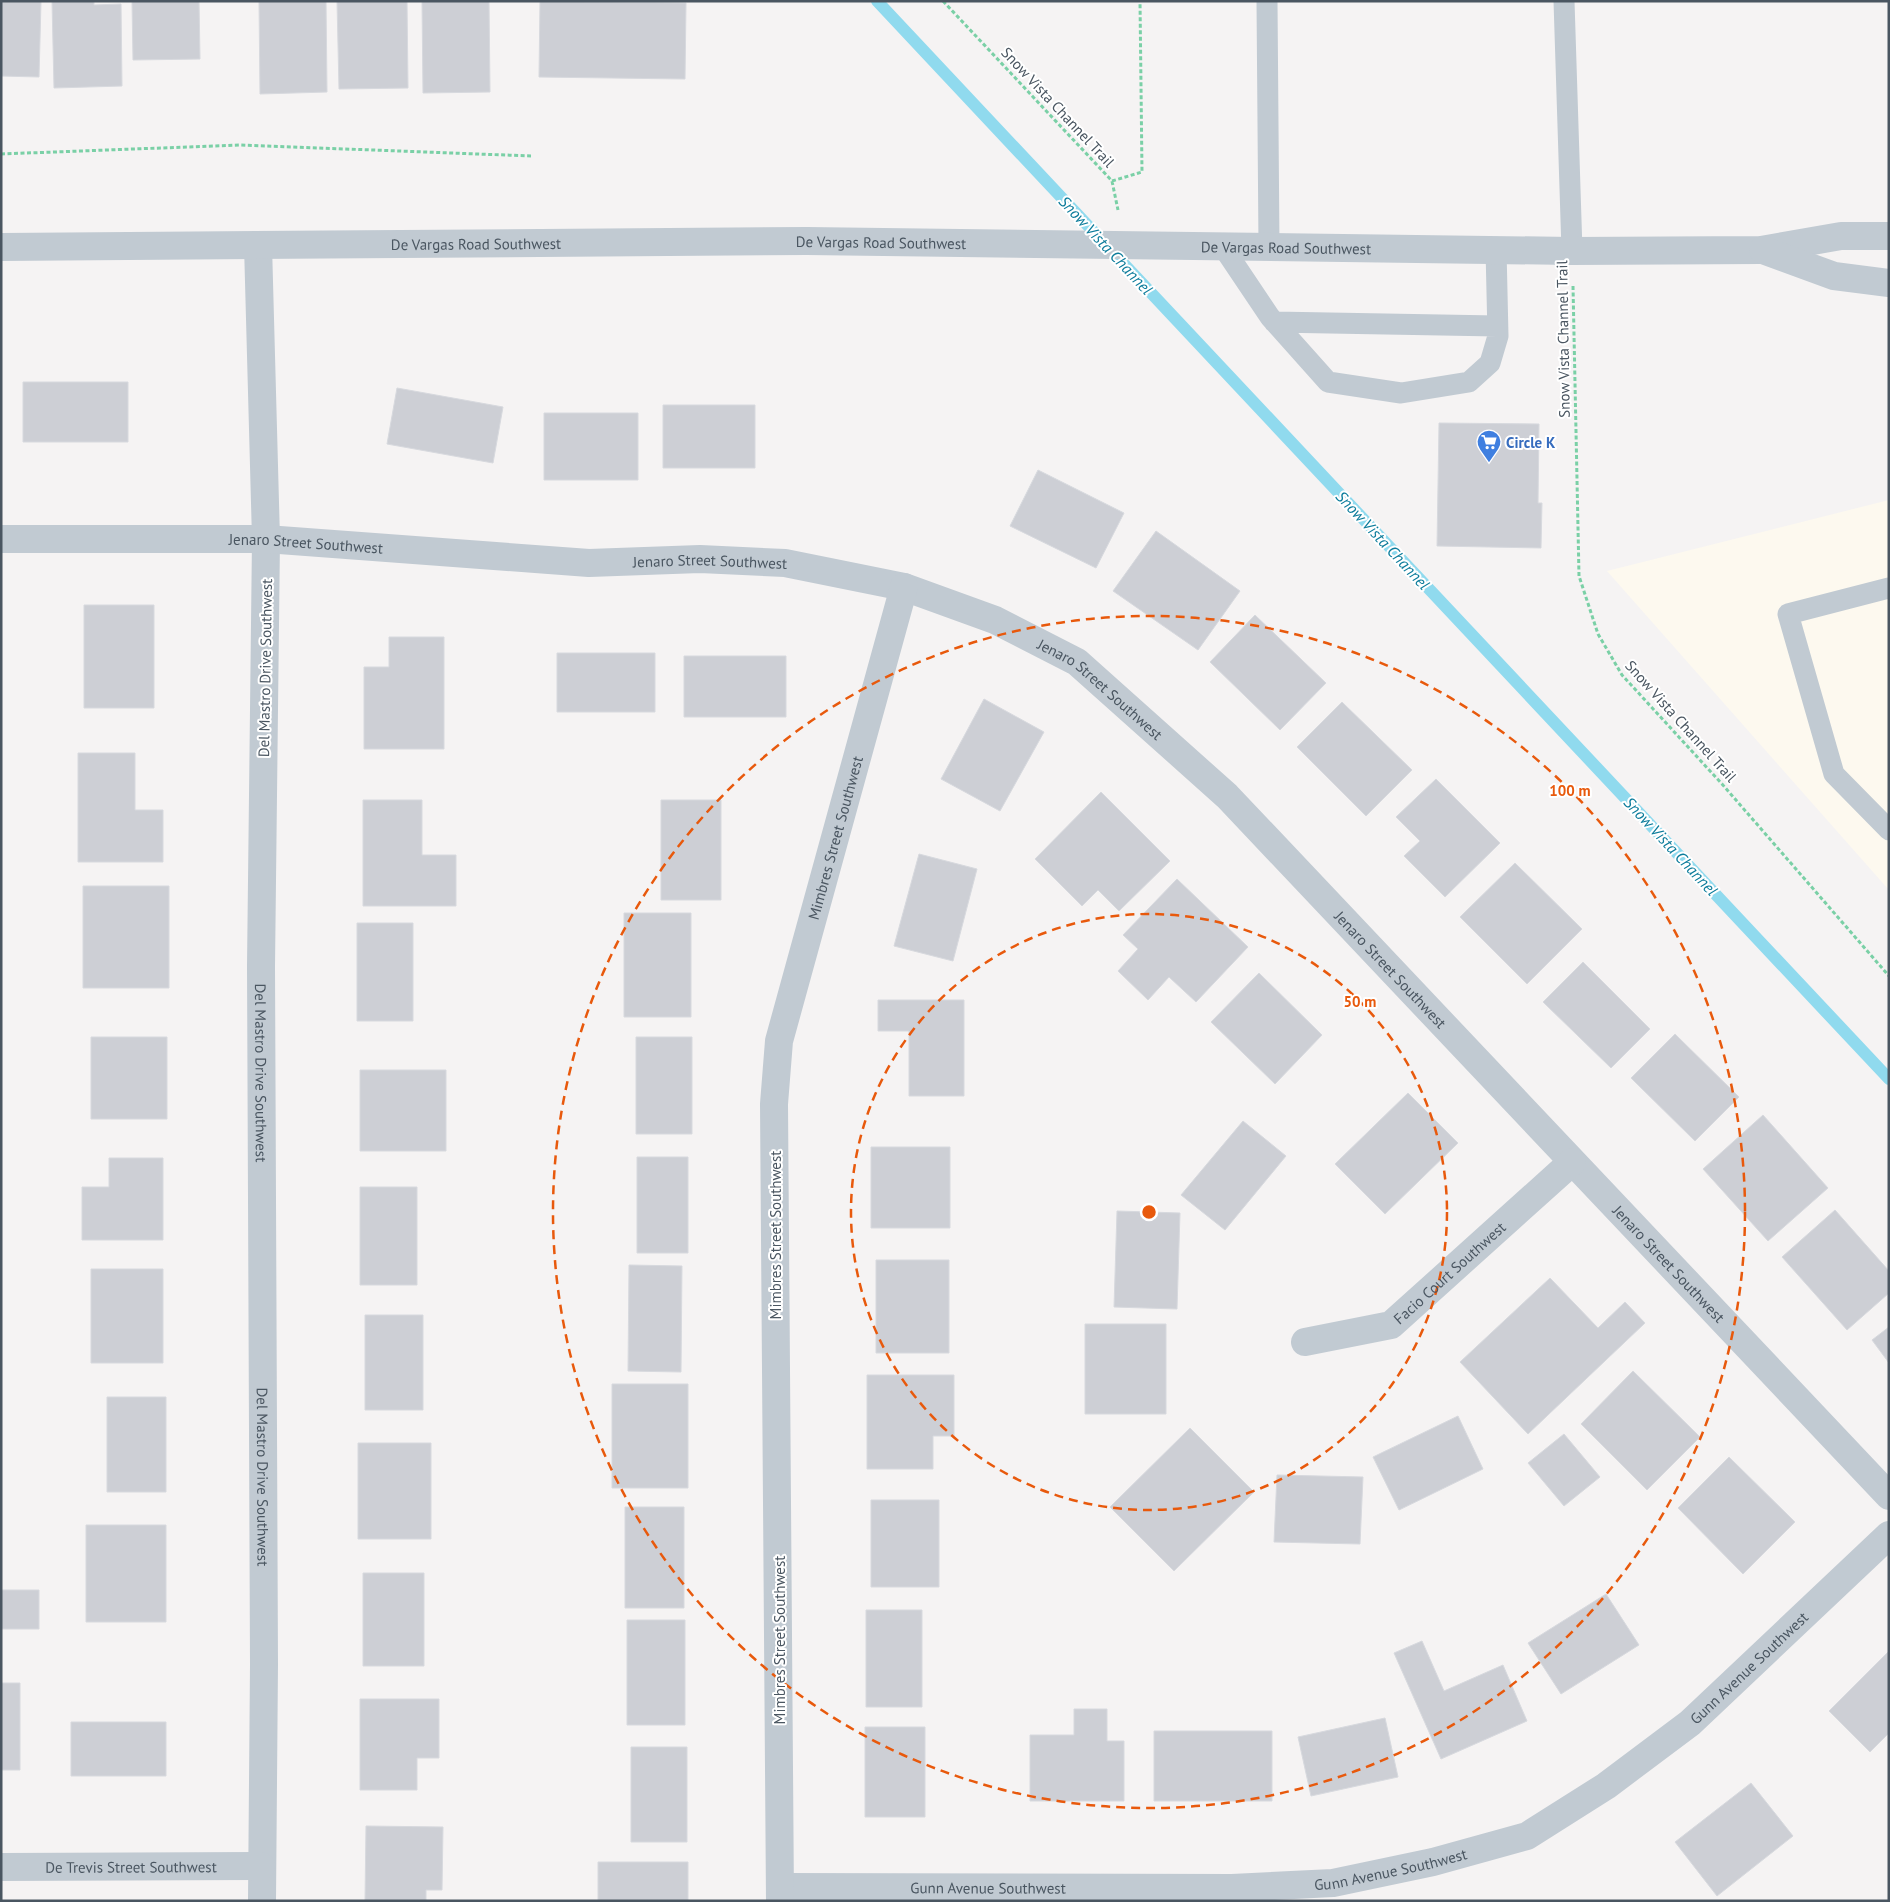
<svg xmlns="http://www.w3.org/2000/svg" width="1890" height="1902" font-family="'PT Sans',sans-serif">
  <rect width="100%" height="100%" fill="#f5f3f3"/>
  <path fill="#fdf9ef" d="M 1889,500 L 1889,890 L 1607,571 Z"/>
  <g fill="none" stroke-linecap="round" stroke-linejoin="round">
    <path stroke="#90daee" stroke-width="12" d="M 877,1 L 1889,1079"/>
  </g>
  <path fill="#cdcfd5" stroke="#d7d9de" d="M 1,1 L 41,1 L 39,77 L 1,76 Z
    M 52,1 L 94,1 L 94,5 L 121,4 L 122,86 L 54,88 Z
    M 132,1 L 199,1 L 200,59 L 133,60 Z
    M 259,1 L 326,1 L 327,92 L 260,94 Z
    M 337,1 L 407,1 L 408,88 L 339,89 Z
    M 422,1 L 489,1 L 490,92 L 423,93 Z
    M 540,1 L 686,3 L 685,79 L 539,77 Z
    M 23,382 L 128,382 L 128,442 L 23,442 Z
    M 397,388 L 503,407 L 493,463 L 387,444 Z
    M 663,405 L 755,405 L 755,468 L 663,468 Z
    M 544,413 L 638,413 L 638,480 L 544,480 Z
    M 1439,423 L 1539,424 L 1538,503 L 1542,503 L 1541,548 L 1437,546 Z
    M 1038,470 L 1124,513 L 1096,568 L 1010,526 Z
    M 1156,531 L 1240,591 L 1198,650 L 1113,591 Z
    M 84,605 L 154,605 L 154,708 L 84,708 Z
    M 1255,615 L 1326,683 L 1280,730 L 1210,662 Z
    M 389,637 L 444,637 L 444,749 L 364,749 L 364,667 L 389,667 Z
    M 557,653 L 655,653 L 655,712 L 557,712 Z
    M 684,656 L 786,656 L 786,717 L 684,717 Z
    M 984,699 L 1044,732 L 1000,811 L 941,779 Z
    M 1342,702 L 1412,770 L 1366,816 L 1297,747 Z
    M 78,753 L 135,753 L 135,810 L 163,810 L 163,862 L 78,862 Z
    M 1436,779 L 1500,843 L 1445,897 L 1404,856 L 1420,841 L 1396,817 Z
    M 1101,792 L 1170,861 L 1119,911 L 1098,890 L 1082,906 L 1035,859 Z
    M 363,800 L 422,800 L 422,855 L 456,855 L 456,906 L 363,906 Z
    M 661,800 L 721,800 L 721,900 L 661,900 Z
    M 919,854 L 977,869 L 953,961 L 894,946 Z
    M 1515,863 L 1582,929 L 1527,984 L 1460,917 Z
    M 1177,879 L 1248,947 L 1196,1002 L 1169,977 L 1148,1000 L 1118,971 L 1138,949 L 1123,935 Z
    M 83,886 L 169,886 L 169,988 L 83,988 Z
    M 624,913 L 691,913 L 691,1017 L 624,1017 Z
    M 357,923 L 413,923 L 413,1021 L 357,1021 Z
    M 1583,962 L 1650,1029 L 1611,1068 L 1543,1002 Z
    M 1259,973 L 1322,1035 L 1275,1084 L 1211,1022 Z
    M 878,1000 L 964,1000 L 964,1096 L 909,1096 L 909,1031 L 878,1031 Z
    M 1675,1034 L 1739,1097 L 1695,1141 L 1631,1078 Z
    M 91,1037 L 167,1037 L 167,1119 L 91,1119 Z
    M 636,1037 L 692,1037 L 692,1134 L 636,1134 Z
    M 360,1070 L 446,1070 L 446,1151 L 360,1151 Z
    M 1408,1093 L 1458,1143 L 1385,1214 L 1335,1164 Z
    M 1763,1115 L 1828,1188 L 1768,1241 L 1703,1169 Z
    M 1243,1121 L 1286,1156 L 1225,1230 L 1181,1195 Z
    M 871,1147 L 950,1147 L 950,1228 L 871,1228 Z
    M 637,1157 L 688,1157 L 688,1253 L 637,1253 Z
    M 109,1158 L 163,1158 L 163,1240 L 82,1240 L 82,1187 L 109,1187 Z
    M 360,1187 L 417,1187 L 417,1285 L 360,1285 Z
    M 1835,1210 L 1889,1271 L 1889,1293 L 1847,1330 L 1782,1257 Z
    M 1117,1211 L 1180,1213 L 1177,1309 L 1114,1307 Z
    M 876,1260 L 949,1260 L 949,1353 L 876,1353 Z
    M 629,1265 L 682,1266 L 681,1372 L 628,1371 Z
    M 91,1269 L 163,1269 L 163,1363 L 91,1363 Z
    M 1550,1278 L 1598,1328 L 1625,1302 L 1645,1323 L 1528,1434 L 1460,1362 Z
    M 365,1315 L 423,1315 L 423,1410 L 365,1410 Z
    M 1085,1324 L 1166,1324 L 1166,1414 L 1085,1414 Z
    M 1889,1327 L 1889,1363 L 1872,1340 Z
    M 1633,1371 L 1700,1437 L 1647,1490 L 1581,1424 Z
    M 867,1375 L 954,1375 L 954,1436 L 933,1436 L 933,1469 L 867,1469 Z
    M 612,1384 L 688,1384 L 688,1488 L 612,1488 Z
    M 107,1397 L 166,1397 L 166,1492 L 107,1492 Z
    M 1458,1416 L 1483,1469 L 1399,1510 L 1373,1457 Z
    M 1190,1428 L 1254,1492 L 1174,1571 L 1110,1507 Z
    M 1564,1434 L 1600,1477 L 1564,1506 L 1528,1463 Z
    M 358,1443 L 431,1443 L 431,1539 L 358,1539 Z
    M 1729,1457 L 1795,1522 L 1743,1574 L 1678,1508 Z
    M 1277,1475 L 1363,1477 L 1360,1544 L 1274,1542 Z
    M 871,1500 L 939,1500 L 939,1587 L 871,1587 Z
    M 625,1507 L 684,1507 L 684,1608 L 625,1608 Z
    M 86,1525 L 166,1525 L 166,1622 L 86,1622 Z
    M 363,1573 L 424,1573 L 424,1666 L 363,1666 Z
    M 1,1590 L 39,1590 L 39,1629 L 1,1629 Z
    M 1606,1594 L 1639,1645 L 1561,1694 L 1528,1643 Z
    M 866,1610 L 922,1610 L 922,1707 L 866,1707 Z
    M 627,1620 L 685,1620 L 685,1725 L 627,1725 Z
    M 1422,1641 L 1444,1691 L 1503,1665 L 1527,1721 L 1441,1759 L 1394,1653 Z
    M 1889,1651 L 1889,1733 L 1870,1752 L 1829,1711 Z
    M 1,1683 L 20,1683 L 20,1770 L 1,1770 Z
    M 360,1699 L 439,1699 L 439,1758 L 417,1758 L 417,1790 L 360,1790 Z
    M 1074,1709 L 1107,1709 L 1107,1741 L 1124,1741 L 1124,1801 L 1030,1801 L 1030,1735 L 1074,1735 Z
    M 1385,1718 L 1398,1777 L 1311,1796 L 1298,1737 Z
    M 71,1722 L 166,1722 L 166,1776 L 71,1776 Z
    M 865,1727 L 925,1727 L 925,1817 L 865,1817 Z
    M 1154,1731 L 1272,1731 L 1272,1801 L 1154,1801 Z
    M 631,1747 L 687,1747 L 687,1842 L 631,1842 Z
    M 1751,1783 L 1793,1836 L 1717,1896 L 1675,1842 Z
    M 366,1826 L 443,1827 L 442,1890 L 426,1890 L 426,1901 L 365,1901 Z
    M 598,1862 L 688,1862 L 688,1901 L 598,1901 Z"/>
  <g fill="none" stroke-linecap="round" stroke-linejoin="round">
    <path stroke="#7ad0a6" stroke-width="3" stroke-dasharray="4 2.5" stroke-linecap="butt" d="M 943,1 L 1112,181 L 1118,210
      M 1,154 L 240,145 L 531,156
      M 1112,181 L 1142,172 L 1140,1
      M 1573,286 L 1579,576 L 1598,634 L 1622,675 L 1722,784 L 1889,976"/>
    <path stroke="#c1cad2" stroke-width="21" d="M 1267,1 L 1269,247
      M 1564,1 L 1572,251
      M 1223,247 L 1270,317 L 1328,382 L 1401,393 L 1469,382 L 1490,363 L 1498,336 L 1496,249
      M 1274,322 L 1497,326
      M 1889,588 L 1788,614 L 1834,774 L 1889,830"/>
    <g stroke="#c1cad2" stroke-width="28">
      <path id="s1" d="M 258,245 L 266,539 L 261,966 L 264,1664 L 262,1901"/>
      <path id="s2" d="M 1,539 L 266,539 L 589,563 L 700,559 L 785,563 L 904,587 L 995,620 L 1077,662 L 1227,796 L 1889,1496"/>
      <path id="s3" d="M 1305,1342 L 1391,1325 L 1572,1162"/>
      <path id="s4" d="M 1,1867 L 261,1866"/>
      <path id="s5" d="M 780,1887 L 1232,1888 L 1333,1883 L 1433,1862 L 1527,1836 L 1606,1786 L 1690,1723 L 1889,1535"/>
      <path id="s6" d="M 780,1901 L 774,1104 L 779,1041 L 904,587"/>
    </g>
    <g stroke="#c1cad2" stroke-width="28">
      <path id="s7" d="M 1,247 L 807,241 L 1572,251 L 1761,250 L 1841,236 L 1889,236"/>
      <path d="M 1763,250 L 1834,276 L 1889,283"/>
    </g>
  </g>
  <g fill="none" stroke="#e8590c" stroke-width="2.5" stroke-dasharray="9 6">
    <circle cx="1149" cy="1212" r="298"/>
    <circle cx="1149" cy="1212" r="596"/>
  </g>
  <defs>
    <symbol id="supermarket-pin" viewBox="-11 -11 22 30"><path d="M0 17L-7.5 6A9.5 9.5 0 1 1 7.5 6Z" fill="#3f7fe0" stroke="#fff"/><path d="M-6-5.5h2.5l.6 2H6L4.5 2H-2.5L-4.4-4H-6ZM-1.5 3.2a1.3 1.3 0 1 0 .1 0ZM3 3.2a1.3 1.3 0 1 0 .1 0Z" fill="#fff"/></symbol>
  </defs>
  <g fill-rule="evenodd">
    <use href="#supermarket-pin" x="1475" y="428" width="28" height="38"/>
  </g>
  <g text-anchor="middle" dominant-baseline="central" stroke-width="4" stroke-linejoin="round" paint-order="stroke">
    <g font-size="15" fill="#4a5661" stroke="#fff">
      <text transform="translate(1058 107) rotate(47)">Snow Vista Channel Trail</text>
      <text stroke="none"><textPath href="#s7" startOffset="880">De Vargas Road Southwest</textPath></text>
      <text stroke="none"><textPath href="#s7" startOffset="475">De Vargas Road Southwest</textPath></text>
      <text stroke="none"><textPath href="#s7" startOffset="1285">De Vargas Road Southwest</textPath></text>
      <text transform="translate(1563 339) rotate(-91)">Snow Vista Channel Trail</text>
      <text stroke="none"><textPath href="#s2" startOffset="305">Jenaro Street Southwest</textPath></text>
      <text stroke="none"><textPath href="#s2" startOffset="710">Jenaro Street Southwest</textPath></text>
      <text transform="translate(265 668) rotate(-89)">Del Mastro Drive Southwest</text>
      <text stroke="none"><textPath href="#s2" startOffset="1130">Jenaro Street Southwest</textPath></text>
      <text transform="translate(1681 721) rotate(48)">Snow Vista Channel Trail</text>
      <text stroke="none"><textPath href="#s6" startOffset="1071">Mimbres Street Southwest</textPath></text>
      <text stroke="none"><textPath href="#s2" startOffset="1535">Jenaro Street Southwest</textPath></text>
      <text stroke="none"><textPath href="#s1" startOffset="828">Del Mastro Drive Southwest</textPath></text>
      <text transform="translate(775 1235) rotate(-90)">Mimbres Street Southwest</text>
      <text stroke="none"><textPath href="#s2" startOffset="1940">Jenaro Street Southwest</textPath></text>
      <text stroke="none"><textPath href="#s3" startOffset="166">Facio Court Southwest</textPath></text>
      <text stroke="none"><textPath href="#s1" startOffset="1232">Del Mastro Drive Southwest</textPath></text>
      <text transform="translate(779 1640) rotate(-90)">Mimbres Street Southwest</text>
      <text stroke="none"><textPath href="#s5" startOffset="1032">Gunn Avenue Southwest</textPath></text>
      <text stroke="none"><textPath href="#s4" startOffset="130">De Trevis Street Southwest</textPath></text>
      <text stroke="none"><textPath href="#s5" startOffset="612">Gunn Avenue Southwest</textPath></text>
      <text stroke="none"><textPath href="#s5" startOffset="208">Gunn Avenue Southwest</textPath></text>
    </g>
    <g font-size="15" font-weight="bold" fill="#366cbe" stroke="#fff" text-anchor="start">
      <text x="1506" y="442">Circle K</text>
    </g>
    <g font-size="16" font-style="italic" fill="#0c7c9b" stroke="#fff">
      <text transform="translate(1106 245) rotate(47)">Snow Vista Channel</text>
      <text transform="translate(1383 540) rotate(47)">Snow Vista Channel</text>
      <text transform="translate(1671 846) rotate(47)">Snow Vista Channel</text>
    </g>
  </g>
  <circle cx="1149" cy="1212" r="8" fill="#e8590c" stroke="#fff" stroke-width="2.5"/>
  <g font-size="15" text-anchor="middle" font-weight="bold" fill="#e8590c" stroke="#fff" stroke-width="4" stroke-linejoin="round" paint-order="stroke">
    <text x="1570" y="796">100 m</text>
    <text x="1360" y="1007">50 m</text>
  </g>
  <rect width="1890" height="1902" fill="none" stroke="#4a5661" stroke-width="5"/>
</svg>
